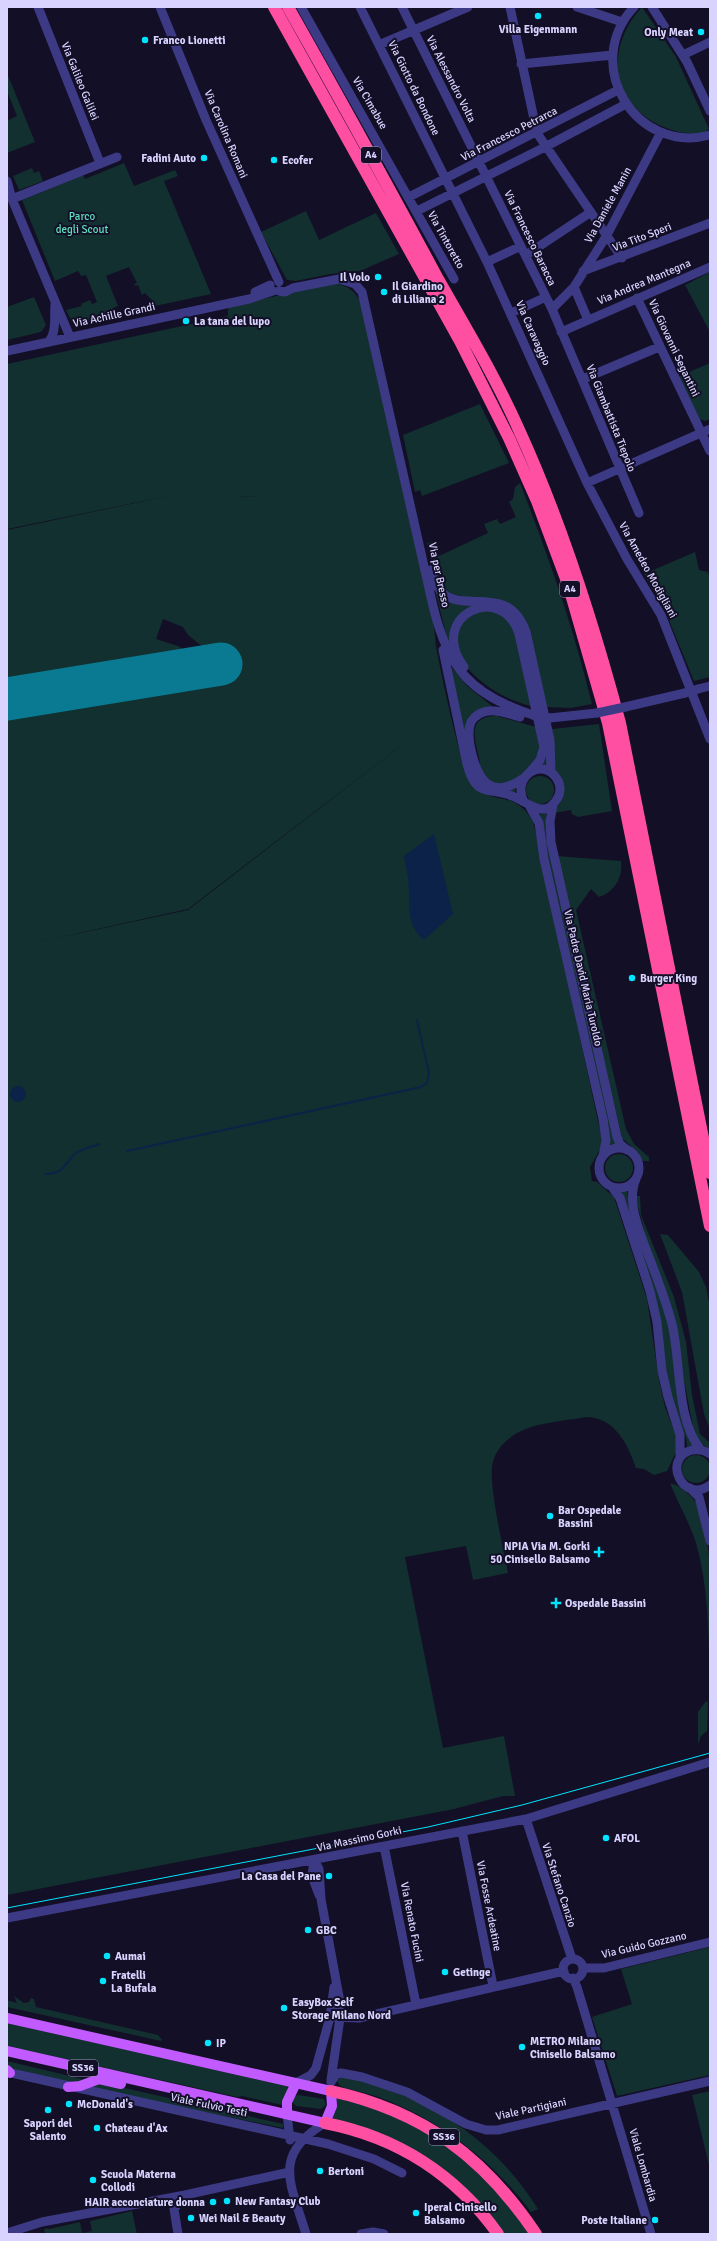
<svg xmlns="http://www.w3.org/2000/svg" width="717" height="2241" font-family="Signika,sans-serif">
  <rect width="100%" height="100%" fill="#130f26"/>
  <path fill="#12302f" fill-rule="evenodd" d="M 642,7 L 676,57 L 709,129 C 702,135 688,134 679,132 C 616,117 598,55 642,7 Z
    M 7,73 L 35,142 L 7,153 L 7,121 L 17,116 L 7,91 Z
    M 124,163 L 134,186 L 175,170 L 178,176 L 164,181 L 211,294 L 155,306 L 153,301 L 145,293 L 142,295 L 138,285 L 135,286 L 134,284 L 137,283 L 129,267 L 106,276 L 118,306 L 113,308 L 115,315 L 76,324 L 71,320 L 66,310 L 82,306 L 81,304 L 90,300 L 92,304 L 97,302 L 86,275 L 81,276 L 78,271 L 55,281 L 22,200 L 83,175 L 85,179 Z
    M 32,168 L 34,173 L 39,171 L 43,181 L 19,190 L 13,176 Z
    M 306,211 L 319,240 L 376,213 L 399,254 L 360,271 L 330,274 L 296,281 L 287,280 L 261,232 Z
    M 710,272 L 710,332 L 685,285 Z
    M 334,283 C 352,287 357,293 363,309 L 434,627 L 436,647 C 441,671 461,775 475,787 C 496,806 513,789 533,821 L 601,1135 L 601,1148 L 590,1167 L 592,1181 L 597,1182 L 614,1197 L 647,1299 L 659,1380 L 665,1407 L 677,1438 L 677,1450 L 667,1471 L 654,1475 L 644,1469 L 636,1468 C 628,1444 614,1417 586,1417 C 565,1421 540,1422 521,1431 C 508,1437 496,1449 493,1462 C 487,1480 504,1551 508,1573 L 473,1580 L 466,1546 L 405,1557 L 443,1748 L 504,1736 L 515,1796 L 503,1796 L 454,1809 L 7,1895 L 7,714 L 223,678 L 219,650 L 208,651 L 188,635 L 183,627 L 163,619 L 156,639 L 178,646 L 191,654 L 7,684 L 7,530 L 178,494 L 7,529 L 7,364 L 228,316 L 228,307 ZM 180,493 L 389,504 L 430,689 L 389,504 ZM 437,718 L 188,910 L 43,941 L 188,909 Z
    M 34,297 L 46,325 L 41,332 L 7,340 L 7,307 Z
    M 710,363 L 710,419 L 705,421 L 698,419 L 678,377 Z
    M 480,404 L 509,463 L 422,496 L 420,490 L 415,492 L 403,435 Z
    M 520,483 C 549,558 573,626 592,704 L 571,708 L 547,707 L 528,632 L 475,599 L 447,593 L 433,570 L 427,543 L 431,542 L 439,556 L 488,533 L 484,524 L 497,519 L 500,524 L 516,517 L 509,502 L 513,499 L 515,487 Z
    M 695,552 L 699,570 L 708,572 L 710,580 L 710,677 L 694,681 L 666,613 L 644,574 Z
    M 434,586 C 441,595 449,603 462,605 C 470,606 478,603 486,603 C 504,602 518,615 523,632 L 548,742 L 548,767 L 540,765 L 546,752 L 546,741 L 521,629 C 500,587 458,602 448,642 Z
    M 495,611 L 514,626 L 531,706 C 505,700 480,684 464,664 C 459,657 456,639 457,631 C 458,626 469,615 473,613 C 479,610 489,611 495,611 Z
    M 447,662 L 467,686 L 492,706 L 480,709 L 467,723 C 461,753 475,803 515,785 L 516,795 C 504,789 492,792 481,785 C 464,773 452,686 447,662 Z
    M 497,716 L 536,727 L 541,750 C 532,765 510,795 490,781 C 485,778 481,771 478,766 L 480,763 C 476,742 464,716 497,716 Z
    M 599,724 L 612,811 L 578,817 L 572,814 L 571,810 L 554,813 L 563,797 L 553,765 L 552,729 Z
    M526 790a14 14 0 1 1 28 0a14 14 0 1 1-28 0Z
    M 546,813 L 546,834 L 554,876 L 617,1144 L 610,1146 L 609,1132 L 549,863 L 540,814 Z
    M 557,856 L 621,861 C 623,877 615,892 599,897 L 591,889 L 576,910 L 626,1129 L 634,1144 L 649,1157 L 649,1161 L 643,1161 L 637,1152 L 622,1138 Z
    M605 1168a14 14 0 1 1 28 0a14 14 0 1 1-28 0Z
    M 627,1190 L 629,1209 L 663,1302 L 694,1445 L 687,1447 L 686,1438 L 674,1406 L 624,1199 L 621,1191 Z
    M 635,1196 L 640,1196 L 641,1215 L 674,1297 L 681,1323 L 686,1342 L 692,1395 L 700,1434 L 710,1443 L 710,1449 L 699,1442 L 693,1427 L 682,1370 Z
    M 660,1234 L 668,1235 L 699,1272 L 706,1287 L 710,1307 L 710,1429 L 704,1414 L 682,1292 Z
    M682 1469a14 14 0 1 1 28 0a14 14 0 1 1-28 0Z
    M 670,1483 C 679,1485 692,1495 696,1503 C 717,1550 710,1620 710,1671 C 708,1626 708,1580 694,1537 C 687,1518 677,1501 670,1483 Z
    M 706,1701 L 708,1702 L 707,1731 L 701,1736 L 698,1744 L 698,1712 Z
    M 710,1947 L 710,2075 L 617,2096 L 592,2017 L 632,2004 L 621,1969 Z
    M 14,1996 L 24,2003 L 29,2002 L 31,1998 L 34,1999 L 36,2007 L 158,2035 L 162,2040 L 161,2041 L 7,2007 L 7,2000 L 17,2003 Z
    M 7,2023 L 287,2086 L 288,2088 L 282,2105 L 242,2096 L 237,2097 L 7,2046 Z
    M 7,2061 L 82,2079 L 80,2081 L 68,2082 L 7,2067 Z
    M 341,2075 C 355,2079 369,2081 383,2085 C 392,2088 402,2094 411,2098 C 464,2123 507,2159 538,2209 L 531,2212 C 492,2160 441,2121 381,2098 C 368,2093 353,2091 340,2086 L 337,2081 Z
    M 98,2082 L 283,2124 L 283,2128 L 89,2088 Z
    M 710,2091 L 710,2169 L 692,2095 Z
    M 298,2095 L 324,2099 L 326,2105 L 321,2109 L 296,2106 L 292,2102 L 295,2096 Z
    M 337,2098 L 386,2112 L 443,2142 L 495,2188 L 530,2234 L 505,2234 C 460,2172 408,2138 334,2119 L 332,2117 Z
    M 132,2211 L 137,2234 L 45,2234 L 44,2230 L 46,2228 L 49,2229 L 80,2222 L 82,2233 L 92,2231 L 90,2221 Z"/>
  <path fill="#0c2248" d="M 434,834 L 453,914 L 424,940 C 404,924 411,900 408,878 C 407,871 405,863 404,856 Z
    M10 1094a8 8 0 1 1 16 0a8 8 0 1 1-16 0Z"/>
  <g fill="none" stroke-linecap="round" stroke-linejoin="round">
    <path stroke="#0c2248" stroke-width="2" d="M 127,1151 L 421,1087 L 427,1083 L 429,1073 L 417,1020
      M 45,1174 C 64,1174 63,1165 75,1154 C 81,1149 92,1147 99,1144"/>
    <path stroke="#0a7a92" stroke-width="43" d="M 7,699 L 221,664"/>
    <path stroke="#3d3a85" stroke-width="9" d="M 38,7 L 100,163
      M 160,7 L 206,120 L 279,282
      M 301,7 L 454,279
      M 360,7 L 487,262 L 587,483 L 627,559 L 661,615 L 710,739
      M 402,7 L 552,309 L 639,513
      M 510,7 L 537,133 L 622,258
      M 577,7 L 622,22
      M 634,7 C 581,64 635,155 710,135
      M 652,7 L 687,62 L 710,111
      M 379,45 L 468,7
      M 683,55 L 710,42
      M 521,64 L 613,55
      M 7,181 L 12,199 L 70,337
      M 409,197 L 618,90
      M 12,199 L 117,157
      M 417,211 L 545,147 L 626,104
      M 526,255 L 591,212
      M 487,262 L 521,246
      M 583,271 L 710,223
      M 574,287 L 588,320
      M 279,291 L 285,292 L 293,288 L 339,279 L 355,284 L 362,292 L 433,606 C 448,669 471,695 533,715
      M 255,292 L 270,285
      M 637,298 L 710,451
      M 552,309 L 574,287 L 607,235 L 661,132
      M 511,313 L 546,297
      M 561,332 L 710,267
      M 48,342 C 57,334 54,316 55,304
      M 7,351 L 249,299 L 273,291
      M 583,379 L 659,347
      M 587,483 L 710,429
      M 431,570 C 445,632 504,571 526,632 L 550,740 L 551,772
      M 443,650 L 467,764 C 476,798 488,787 512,796 C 527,801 544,821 557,799 C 561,793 561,785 557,779 C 543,756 511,776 524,802
      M 464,667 C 426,616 502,580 519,634 L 544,747 L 540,760 L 530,772
      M 698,689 L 710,686
      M 625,707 L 685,693
      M 520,717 C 502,712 483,704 471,722 C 467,731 469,741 471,750 C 478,782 492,800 524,778
      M 550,718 L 597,713
      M 553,805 L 550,821 L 551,842 L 617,1137 L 620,1144 L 627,1150
      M 530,807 L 539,823 L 544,859 L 603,1119 L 606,1140 L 603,1156
      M599 1168a20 20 0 1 1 40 0a20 20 0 1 1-40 0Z
      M 636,1179 C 627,1200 637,1224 644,1244 C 654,1270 665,1297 672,1324 C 681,1361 676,1421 701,1450
      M 612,1187 L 620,1198 L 650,1291 L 657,1322 L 662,1371 L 668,1397 L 680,1435 L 680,1458
      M 710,1454 C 705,1450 699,1449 692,1450 C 661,1458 683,1505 710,1485
      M 690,1488 L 699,1497 L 710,1541
      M 526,1819 L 572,1959
      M 462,1831 L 493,1986
      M 384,1846 L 416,2004
      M 314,1860 L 319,1869 L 321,1899 L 340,2002 L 340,2018 L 331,2080
      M 314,1860 L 312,1876 L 319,1895
      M 7,1918 L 526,1819 L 710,1762
      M563 1969a10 10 0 1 1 20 0a10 10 0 1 1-20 0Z
      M 583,1968 L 604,1968 L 710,1942
      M 573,1978 L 577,1987 L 651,2234
      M 330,2017 L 359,2018 L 564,1971
      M 7,2072 L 328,2144 L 374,2159 L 402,2173
      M 331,2082 L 336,2074 L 341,2073 L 362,2077 L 407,2092 L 466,2124 L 486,2130 L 498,2130 L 710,2081
      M 296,2083 L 311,2075 L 316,2068 L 330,2017 L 334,1987
      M 287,2114 L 290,2140
      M 7,2233 L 42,2222 L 185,2195 L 290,2172
      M 178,2234 L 174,2209 L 185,2195
      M 306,2234 C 291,2184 271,2155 325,2123
      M 361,2234 L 373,2232 L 384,2234"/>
    <path stroke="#c25bff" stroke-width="10" d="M 7,2018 L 331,2091 L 332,2106 L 325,2123 L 7,2051
      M 7,2070 L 10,2073
      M 68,2087 L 80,2086 L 99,2079 L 121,2084
      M 287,2114 L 287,2102 L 296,2083"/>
    <path stroke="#ff4fa3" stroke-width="12" d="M 274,7 L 460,341 L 509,438 L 537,501 L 569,587 L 608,723 L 710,1226
      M 288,7 C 339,97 389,188 438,279 C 466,328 496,378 519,430 C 562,524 593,622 620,723 L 710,1173
      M 331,2091 C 423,2111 484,2157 536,2234
      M 325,2123 C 397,2137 456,2175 498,2234"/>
    <path stroke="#00e5ff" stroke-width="1" d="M 7,1908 L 428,1827 L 522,1805 L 710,1753"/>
    <path stroke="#3d3a85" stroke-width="9" d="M 685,693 L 698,689
      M 597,713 L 625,707
      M 533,715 L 550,718"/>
  </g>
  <g fill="#00e5ff" stroke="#130f26" stroke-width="1.5">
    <circle cx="538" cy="16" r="4"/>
    <circle cx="701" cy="32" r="4"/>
    <circle cx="145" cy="40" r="4"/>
    <circle cx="204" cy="158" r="4"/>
    <circle cx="274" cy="160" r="4"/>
    <circle cx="378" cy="277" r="4"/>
    <circle cx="384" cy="292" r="4"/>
    <circle cx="186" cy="321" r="4"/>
    <circle cx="632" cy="978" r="4"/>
    <circle cx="550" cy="1516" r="4"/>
    <path d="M597 1546h4v4h4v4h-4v4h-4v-4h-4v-4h4z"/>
    <path d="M554 1597h4v4h4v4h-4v4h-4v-4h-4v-4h4z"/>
    <circle cx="606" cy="1838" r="4"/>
    <circle cx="329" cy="1876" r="4"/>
    <circle cx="308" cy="1930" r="4"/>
    <circle cx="107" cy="1956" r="4"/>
    <circle cx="445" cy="1972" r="4"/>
    <circle cx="103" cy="1981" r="4"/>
    <circle cx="284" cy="2008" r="4"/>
    <circle cx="208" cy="2043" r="4"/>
    <circle cx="522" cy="2047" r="4"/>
    <circle cx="69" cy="2104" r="4"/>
    <circle cx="48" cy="2110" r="4"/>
    <circle cx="97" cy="2128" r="4"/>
    <circle cx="320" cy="2171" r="4"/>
    <circle cx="93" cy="2180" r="4"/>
    <circle cx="227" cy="2201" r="4"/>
    <circle cx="213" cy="2202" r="4"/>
    <circle cx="416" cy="2213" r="4"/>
    <circle cx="191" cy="2218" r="4"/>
    <circle cx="655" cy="2220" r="4"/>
  </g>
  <g text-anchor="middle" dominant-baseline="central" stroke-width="4" stroke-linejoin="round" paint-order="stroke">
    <g fill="#130f26" stroke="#9e99be" stroke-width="1">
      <rect x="361" y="147" width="20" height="16" rx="3"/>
      <rect x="560" y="581" width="20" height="16" rx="3"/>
      <rect x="68" y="2060" width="30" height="16" rx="3"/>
      <rect x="429" y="2129" width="30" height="16" rx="3"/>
    </g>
    <g font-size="10" font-weight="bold" fill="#d9d4ff">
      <text x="371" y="155">A4</text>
      <text x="570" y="589">A4</text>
      <text x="83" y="2068">SS36</text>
      <text x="444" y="2137">SS36</text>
    </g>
    <g font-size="11" font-weight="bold" fill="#d9d4ff" stroke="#130f26" text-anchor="start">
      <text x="538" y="29" text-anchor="middle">Villa Eigenmann</text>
      <text x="693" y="32" text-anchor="end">Only Meat</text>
      <text x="153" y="40">Franco Lionetti</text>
      <text x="196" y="158" text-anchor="end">Fadini Auto</text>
      <text x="282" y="160">Ecofer</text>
      <text x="370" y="277" text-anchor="end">Il Volo</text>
      <text x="392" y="286">Il Giardino<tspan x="392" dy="13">di Liliana 2</tspan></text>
      <text x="194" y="321">La tana del lupo</text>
      <text x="640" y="978">Burger King</text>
      <text x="558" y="1510">Bar Ospedale<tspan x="558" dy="13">Bassini</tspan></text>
      <text x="590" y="1546" text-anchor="end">NPIA Via M. Gorki<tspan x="590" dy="13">50 Cinisello Balsamo</tspan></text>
      <text x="565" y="1603">Ospedale Bassini</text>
      <text x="614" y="1838">AFOL</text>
      <text x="321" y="1876" text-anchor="end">La Casa del Pane</text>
      <text x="316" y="1930">GBC</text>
      <text x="115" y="1956">Aumai</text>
      <text x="453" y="1972">Getinge</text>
      <text x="111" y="1975">Fratelli<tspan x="111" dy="13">La Bufala</tspan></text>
      <text x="292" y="2002">EasyBox Self<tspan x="292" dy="13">Storage Milano Nord</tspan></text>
      <text x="530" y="2041">METRO Milano<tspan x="530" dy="13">Cinisello Balsamo</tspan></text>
      <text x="216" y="2043">IP</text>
      <text x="77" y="2104">McDonald's</text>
      <text x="48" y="2123" text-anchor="middle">Sapori del<tspan x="48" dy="13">Salento</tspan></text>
      <text x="105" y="2128">Chateau d'Ax</text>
      <text x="328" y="2171">Bertoni</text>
      <text x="101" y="2174">Scuola Materna<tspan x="101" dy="13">Collodi</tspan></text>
      <text x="235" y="2201">New Fantasy Club</text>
      <text x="205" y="2202" text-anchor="end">HAIR acconciature donna</text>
      <text x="424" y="2207">Iperal Cinisello<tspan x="424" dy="13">Balsamo</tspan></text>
      <text x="199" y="2218">Wei Nail &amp; Beauty</text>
      <text x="647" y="2220" text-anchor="end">Poste Italiane</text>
    </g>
    <g font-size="11" fill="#d9d4ff" stroke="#130f26">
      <text transform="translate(451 79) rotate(63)">Via Alessandro Volta</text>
      <text transform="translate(80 81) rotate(68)">Via Galileo Galilei</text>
      <text transform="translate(414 88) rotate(64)">Via Giotto da Bondone</text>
      <text transform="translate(370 103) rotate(60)">Via Cimabue</text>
      <text transform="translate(226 134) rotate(67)">Via Carolina Romani</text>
      <text transform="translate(509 134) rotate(-27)">Via Francesco Petrarca</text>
      <text transform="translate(608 205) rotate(-61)">Via Daniele Manin</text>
      <text transform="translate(642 237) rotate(-21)">Via Tito Speri</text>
      <text transform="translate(530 238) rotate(64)">Via Francesco Baracca</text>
      <text transform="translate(446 240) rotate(61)">Via Tintoretto</text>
      <text transform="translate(644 282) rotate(-23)">Via Andrea Mantegna</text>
      <text transform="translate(114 315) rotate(-12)">Via Achille Grandi</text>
      <text transform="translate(533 333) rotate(66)">Via Caravaggio</text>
      <text transform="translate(674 348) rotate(65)">Via Giovanni Segantini</text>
      <text transform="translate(611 418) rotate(68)">Via Giambattista Tiepolo</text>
      <text transform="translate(648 570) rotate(61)">Via Amedeo Modigliani</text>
      <text transform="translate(439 575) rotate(78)">Via per Bresso</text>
      <text transform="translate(583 978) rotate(77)">Via Padre David Maria Turoldo</text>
      <text transform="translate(359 1839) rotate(-12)">Via Massimo Gorki</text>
      <text transform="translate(559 1885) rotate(72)">Via Stefano Canzio</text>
      <text transform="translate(489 1906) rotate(79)">Via Fosse Ardeatine</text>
      <text transform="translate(412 1922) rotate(79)">Via Renato Fucini</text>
      <text transform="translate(644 1945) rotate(-13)">Via Guido Gozzano</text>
      <text transform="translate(209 2105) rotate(12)">Viale Fulvio Testi</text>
      <text transform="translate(531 2109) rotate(-12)">Viale Partigiani</text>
      <text transform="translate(643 2165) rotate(74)">Viale Lombardia</text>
    </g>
    <g font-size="11" fill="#5fe0c0" stroke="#130f26">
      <text x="82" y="216">Parco<tspan x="82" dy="13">degli Scout</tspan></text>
    </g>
  </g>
  <rect width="717" height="2241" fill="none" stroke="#d9d4ff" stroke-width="16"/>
</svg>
